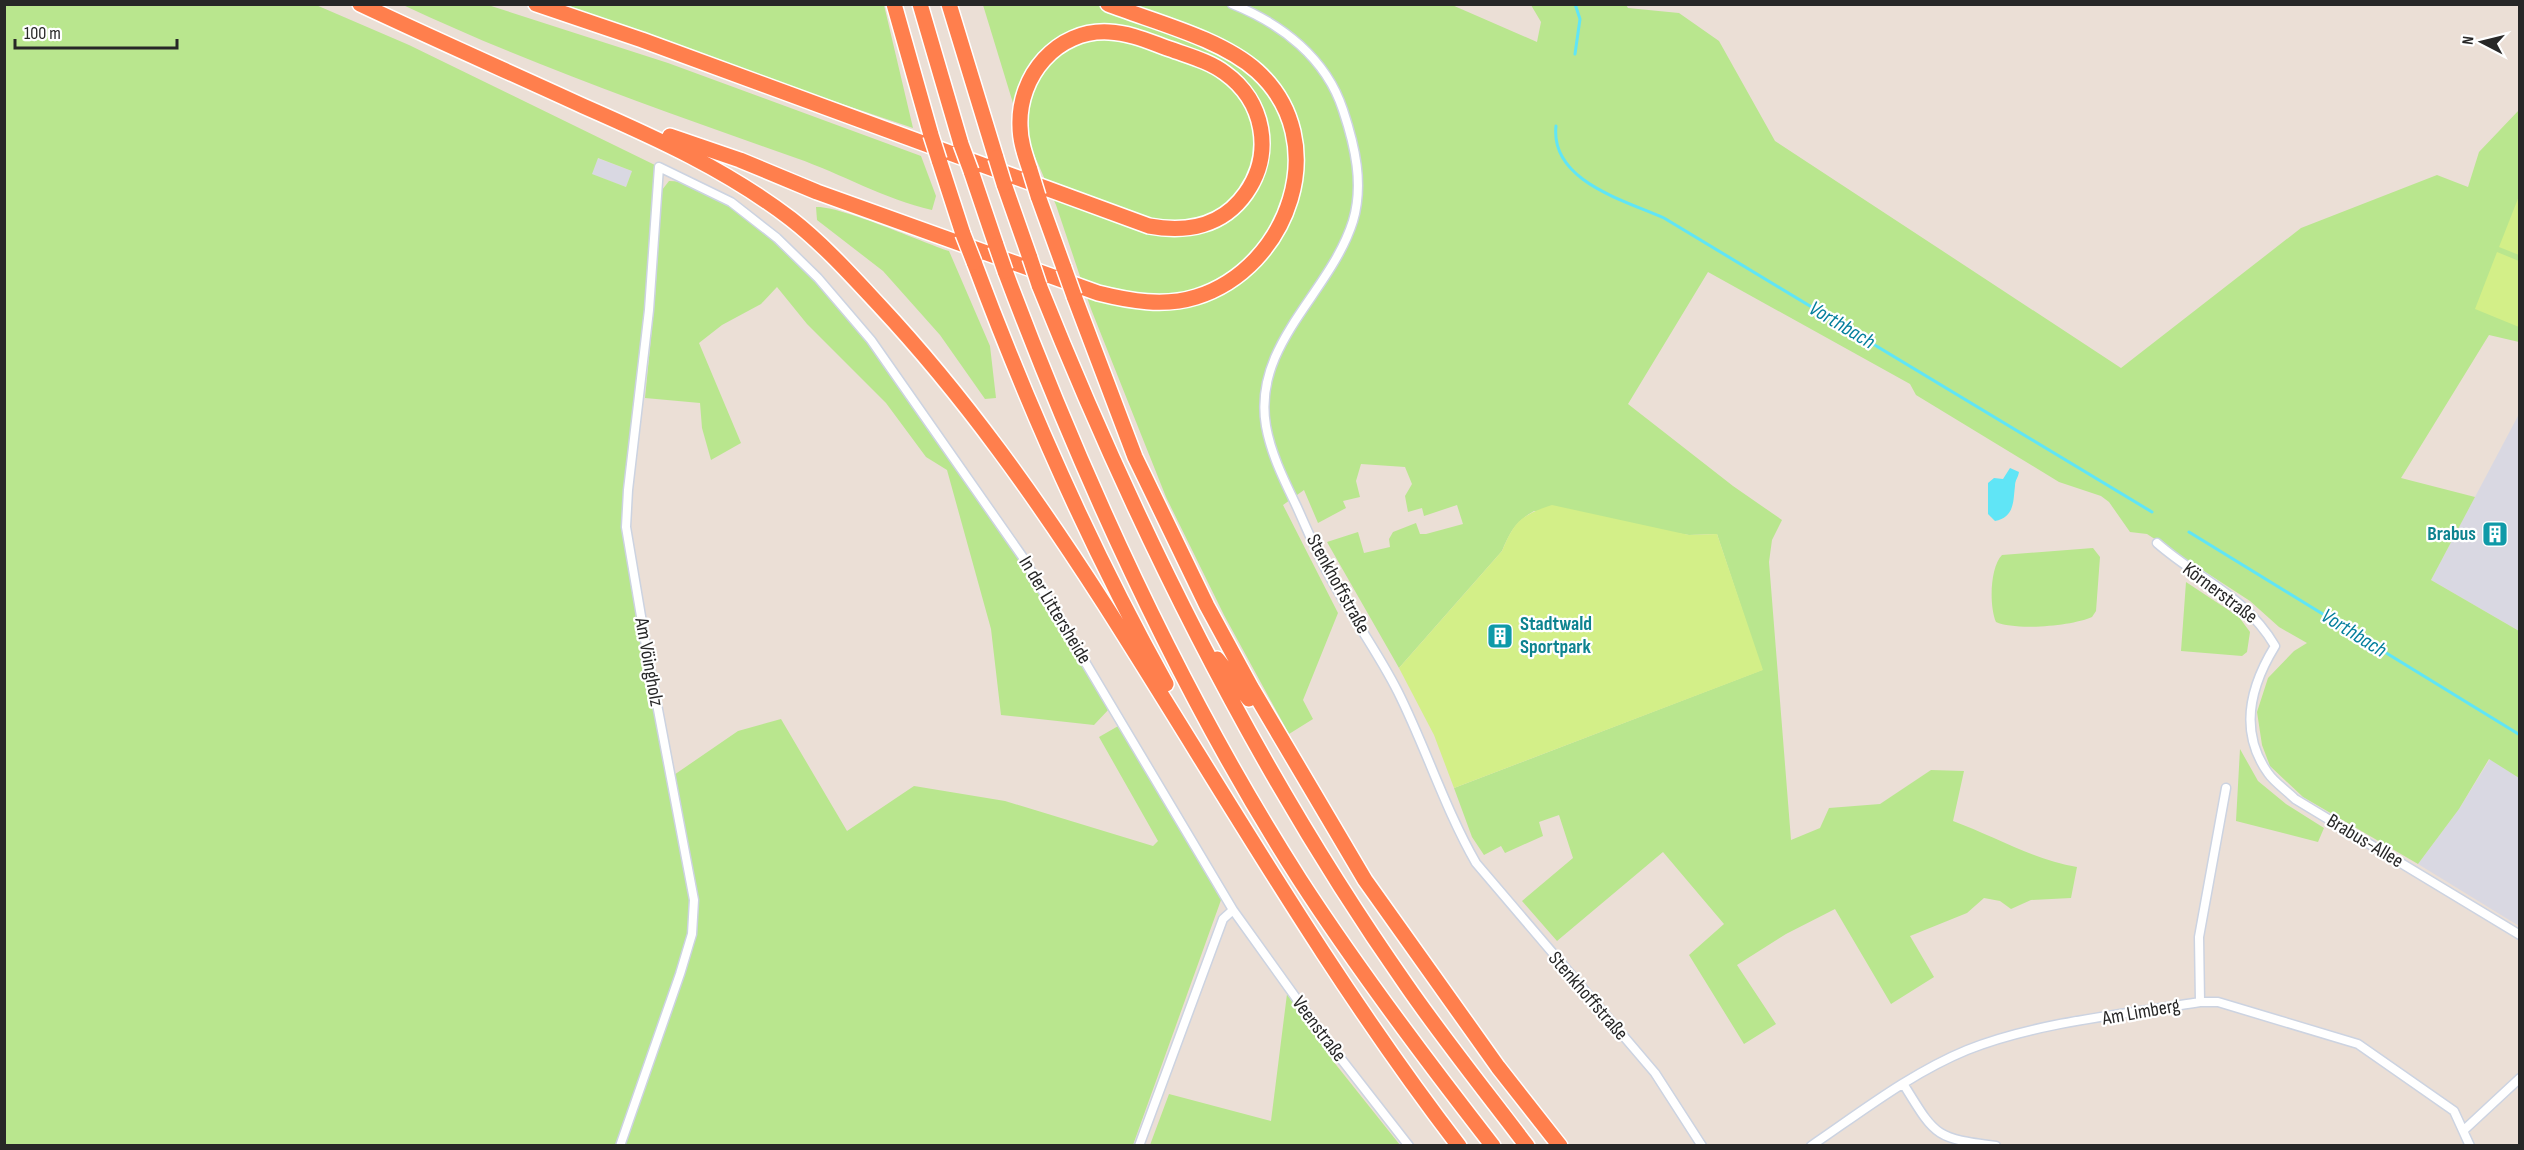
<svg xmlns="http://www.w3.org/2000/svg" width="2524" height="1150" font-family="'Sofia Sans Condensed',sans-serif">
  <rect width="100%" height="100%" fill="#ebdfd6"/>
  <path fill="#d9d8e2" d="M 597,158 L 632,171 L 626,187 L 591,174 Z
    M 2519,414 L 2519,631 L 2431,580 Z
    M 2490,759 L 2519,778 L 2519,926 L 2418,864 L 2459,809 Z"/>
  <path fill="#b9e68e" fill-rule="evenodd" d="M 5,5 L 316,5 L 409,45 L 659,167 L 626,527 L 671,777 L 738,731 L 781,719 L 847,831 L 914,786 L 1005,801 L 1153,846 L 1158,841 L 1099,737 L 1120,725 L 1221,900 L 1133,1145 L 5,1146 ZM 598,158 L 632,171 L 626,187 L 592,174 Z
    M 403,5 L 488,5 L 668,63 L 921,156 L 936,196 L 932,210 C 884,199 842,174 796,158 C 663,111 531,65 403,5 Z
    M 566,5 L 884,5 L 913,128 L 786,85 Z
    M 983,5 L 1452,5 L 1537,42 L 1541,22 L 1531,5 L 1626,5 L 1628,8 L 1679,13 L 1719,41 L 1775,141 L 2121,368 L 2301,228 L 2437,175 L 2468,187 L 2479,152 L 2519,110 L 2519,342 L 2489,335 L 2401,478 L 2475,497 L 2431,580 L 2519,631 L 2519,778 L 2489,759 L 2459,809 L 2418,864 L 2303,797 L 2270,766 L 2262,745 L 2257,712 L 2268,678 L 2294,651 L 2307,643 L 2279,627 L 2250,601 L 2147,534 L 2130,532 L 2109,502 L 2101,496 L 2059,482 L 1916,395 L 1910,384 L 1708,272 L 1628,404 L 1733,486 L 1782,520 L 1772,540 L 1769,562 L 1791,840 L 1820,828 L 1829,808 L 1880,804 L 1931,770 L 1964,771 L 1953,821 C 1994,836 2034,860 2077,867 L 2071,898 L 2031,900 L 2011,909 L 2000,901 L 1984,898 L 1967,913 L 1910,936 L 1934,977 L 1891,1004 L 1835,909 L 1786,934 L 1737,965 L 1776,1024 L 1744,1044 L 1689,955 L 1724,924 L 1663,852 L 1557,941 L 1522,901 L 1573,858 L 1559,815 L 1539,822 L 1543,836 L 1505,853 L 1501,846 L 1484,855 L 1472,837 L 1454,788 L 1762,670 L 1717,534 L 1689,535 L 1534,511 C 1515,522 1510,532 1502,551 L 1399,668 L 1327,542 L 1358,532 L 1364,553 L 1390,547 L 1389,539 L 1393,532 L 1416,523 L 1420,534 L 1426,534 L 1463,524 L 1457,505 L 1424,516 L 1422,508 L 1408,512 L 1405,496 L 1412,484 L 1405,467 L 1361,464 L 1356,481 L 1360,497 L 1343,501 L 1346,508 L 1318,523 L 1304,490 L 1283,505 L 1338,613 L 1303,700 L 1313,719 L 1289,734 L 1224,615 L 1166,497 L 1091,309 L 1056,205 L 1016,113 Z
    M 669,181 C 685,181 697,189 711,196 C 795,239 864,335 918,410 C 987,507 1051,605 1110,708 L 1094,725 L 1001,715 L 991,629 L 947,470 L 926,457 L 886,403 L 807,324 L 777,287 L 761,304 L 722,325 L 699,343 L 741,443 L 711,460 L 702,428 L 700,403 L 645,398 L 655,297 L 662,190 Z
    M 816,207 C 838,205 922,242 949,251 L 990,346 L 996,398 L 985,399 L 940,335 L 883,271 L 817,220 Z
    M 2093,548 L 2100,557 L 2096,611 L 2092,617 C 2072,626 2016,631 1996,622 C 1989,606 1990,567 2002,555 Z
    M 2186,582 L 2239,617 L 2250,632 L 2247,652 L 2242,656 L 2181,651 Z
    M 2240,749 L 2258,781 L 2286,804 L 2324,828 L 2318,842 L 2236,821 Z
    M 1287,994 L 1333,1061 L 1400,1145 L 1150,1145 L 1169,1094 L 1271,1121 Z"/>
  <path fill="#d3ef88" d="M 2519,196 L 2519,255 L 2499,247 Z
    M 2497,252 L 2519,261 L 2519,327 L 2475,309 Z
    M 1552,505 L 1689,535 L 1717,534 L 1763,670 L 1454,788 L 1434,735 L 1399,668 L 1502,551 C 1514,522 1521,515 1552,505 Z"/>
  <path fill="#60e5f6" d="M 2010,468 L 2019,472 C 2018,478 2015,480 2015,486 C 2013,501 2015,517 1995,521 L 1988,514 L 1988,483 L 1994,478 L 2003,479 Z"/>
  <g fill="none" stroke-linecap="round" stroke-linejoin="round">
    <path stroke="#60e5f6" stroke-width="3" d="M 1575,4 L 1580,19 L 1575,54
      M 1556,126 C 1550,181 1624,200 1664,218 L 2152,512
      M 2189,532 L 2520,735"/>
    <defs>
      <path id="street" d="M 1232,4 C 1282,24 1326,58 1343,110 C 1355,146 1364,184 1353,221 C 1330,294 1252,344 1266,426 C 1271,454 1284,480 1296,505 C 1307,529 1317,554 1330,577 C 1351,616 1378,652 1398,692 C 1426,748 1445,809 1476,863 L 1655,1073 L 1702,1146
        M 2157,543 C 2199,580 2245,595 2275,646 C 2251,685 2238,731 2268,773 C 2274,782 2286,790 2295,799 L 2520,935
        M 2200,1002 L 2199,937 L 2226,788
        M 1904,1085 C 1936,1137 1935,1138 1996,1146
        M 2464,1130 L 2520,1078
        M 620,1146 L 680,974 L 692,934 L 694,900 L 646,646 L 626,527 L 628,490 L 649,310 L 659,167 L 731,202 L 777,238 L 818,278 L 871,340 L 1022,556 L 1233,910 L 1324,1037 L 1409,1146
        M 1139,1146 L 1223,919 L 1233,910
        M 1811,1146 C 1861,1112 1911,1073 1967,1050 C 2036,1022 2127,1014 2200,1002 L 2218,1002 L 2358,1044 L 2454,1111 L 2470,1146"/>
      <path id="highway" d="M 360,4 C 434,39 509,72 583,106 C 656,138 727,170 791,219 C 823,244 851,275 879,305 C 965,397 1037,499 1105,605 C 1221,787 1327,974 1459,1146
        M 536,4 L 642,40 L 1149,226 C 1187,233 1223,226 1246,193 C 1274,153 1264,101 1225,73 C 1209,61 1189,56 1170,49 C 1150,42 1131,33 1109,32 C 1057,29 1018,76 1020,126 C 1020,141 1025,155 1030,170
        M 894,4 L 931,135
        M 920,4 L 961,144
        M 949,4 L 996,158
        M 670,136 L 740,160 L 817,192 L 1098,293 C 1130,301 1164,307 1196,297 C 1289,268 1334,141 1257,71 C 1220,38 1154,22 1108,4
        M 939,160 L 963,234
        M 971,171 L 996,245
        M 1004,184 L 1030,258
        M 1038,196 L 1064,268
        M 974,262 C 1028,407 1091,549 1166,684
        M 1005,271 C 1084,481 1179,691 1300,880 C 1359,971 1426,1060 1493,1146
        M 1039,285 C 1137,530 1255,769 1407,986 C 1445,1041 1487,1093 1527,1146
        M 1074,296 L 1135,457 L 1207,606 L 1251,687 L 1365,880 L 1498,1067 L 1560,1146
        M 1217,659 L 1249,699"/>
    </defs>
    <use href="#street" stroke="#ccd3e1" stroke-width="11"/>
    <use href="#highway" stroke="#fff" stroke-width="18"/>
    <use href="#street" stroke="#fff" stroke-width="8"/>
    <use href="#highway" stroke="#ff7f4d" stroke-width="15"/>
    <defs>
      <path id="highway-bridge" d="M 931,135 L 939,160
        M 961,144 L 971,171
        M 996,158 L 1004,184
        M 1030,170 L 1038,196
        M 963,234 L 974,262
        M 996,245 L 1005,271
        M 1030,258 L 1039,285
        M 1064,268 L 1074,296"/>
    </defs>
    <use href="#highway-bridge" stroke="#fff" stroke-width="18" stroke-linecap="butt"/>
    <use href="#highway-bridge" stroke="#ff7f4d" stroke-width="15"/>
  </g>
  <defs>
    <symbol id="building-square" viewBox="-11 -11 22 22"><rect x="-9" y="-9" width="18" height="18" rx="4" fill="#0f9aa8" stroke="#fff"/><path d="M-4-6H4V6H1V3H-1V6H-4ZM-2.5-4.3h1.7v1.8h-1.7ZM.8-4.3h1.7v1.8H.8ZM-2.5-1h1.7V.8h-1.7ZM.8-1h1.7V.8H.8Z" fill="#fff"/></symbol>
  </defs>
  <g fill-rule="evenodd">
    <use href="#building-square" x="2480" y="519" width="30" height="30"/>
    <use href="#building-square" x="1485" y="621" width="30" height="30"/>
  </g>
  <g text-anchor="middle" dominant-baseline="central" stroke-width="4.5" stroke-linejoin="round" paint-order="stroke">
    <g font-size="20" font-weight="bold" fill="#0d838f" stroke="#fff" text-anchor="end">
      <text x="2476" y="534">Brabus</text>
      <text x="1520" y="624" text-anchor="start">Stadtwald<tspan x="1520" dy="23">Sportpark</tspan></text>
    </g>
    <g font-size="20" fill="#272727" stroke="#fff">
      <text transform="translate(1338 584) rotate(61)">Stenkhoffstraße</text>
      <text transform="translate(2220 593) rotate(37)">Körnerstraße</text>
      <text transform="translate(1055 610) rotate(59)">In der Littersheide</text>
      <text transform="translate(649 662) rotate(80)">Am Vöingholz</text>
      <text transform="translate(2365 841) rotate(31)">Brabus-Allee</text>
      <text transform="translate(1588 996) rotate(49)">Stenkhoffstraße</text>
      <text transform="translate(2141 1012) rotate(-10)">Am Limberg</text>
      <text transform="translate(1319 1029) rotate(53)">Veenstraße</text>
    </g>
    <g font-size="21" font-style="italic" fill="#047f9d" stroke="#fff">
      <text transform="translate(1842 325) rotate(31)">Vorthbach</text>
      <text transform="translate(2354 633) rotate(32)">Vorthbach</text>
    </g>
  </g>
  <rect width="2524" height="1150" fill="none" stroke="#272727" stroke-width="12"/>
  <g transform="translate(2482 42) rotate(277)" stroke="#ffffff" stroke-width="4.5" paint-order="stroke">
  <path d="M0-4.5L10 22L0 15L-10 22Z" fill="#272727"/>
  <text y="-9" font-size="16" font-weight="bold" text-anchor="middle" fill="#272727">N</text>
  </g>
  <path d="M15 39v9h162v-9" fill="none" stroke="#272727" stroke-width="3"/>
  <text x="24" y="39" font-size="18" fill="#272727" stroke="#ffffff" stroke-width="4.5" paint-order="stroke">100 m</text>
</svg>
